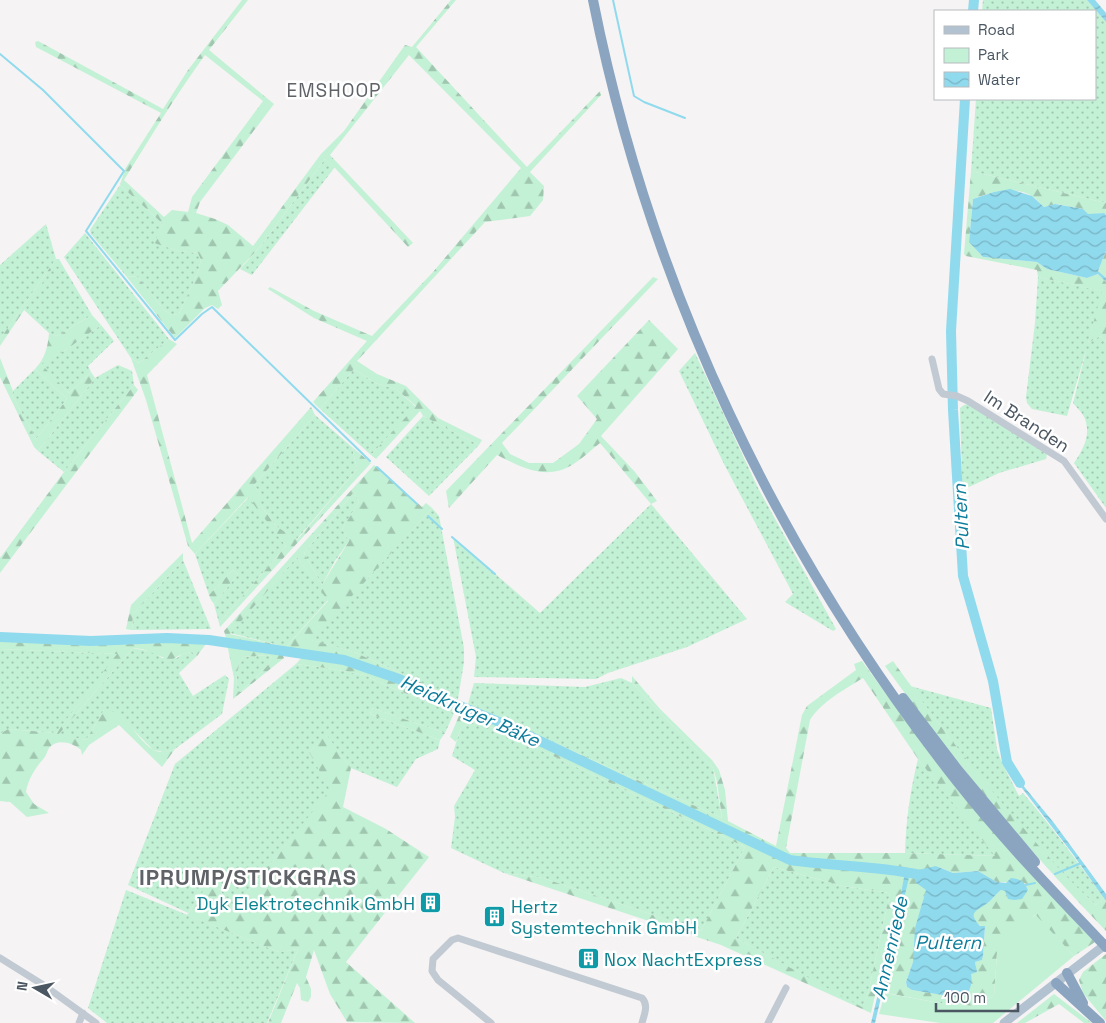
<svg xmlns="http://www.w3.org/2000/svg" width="1106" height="1023" font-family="'Space Grotesk',sans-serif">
  <defs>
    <pattern id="grass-dots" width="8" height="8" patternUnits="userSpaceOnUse" patternTransform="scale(1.25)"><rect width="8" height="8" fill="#c3f1d5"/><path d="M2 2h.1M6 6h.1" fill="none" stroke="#a0c6b0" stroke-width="1.8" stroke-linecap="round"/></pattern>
    <pattern id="forest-firs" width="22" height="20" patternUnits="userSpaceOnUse" patternTransform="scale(1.25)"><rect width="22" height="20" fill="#c3f1d5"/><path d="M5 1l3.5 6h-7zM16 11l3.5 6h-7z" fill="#a0c6b0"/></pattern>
    <pattern id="water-waves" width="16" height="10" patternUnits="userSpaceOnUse" patternTransform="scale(1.25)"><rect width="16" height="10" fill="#90daee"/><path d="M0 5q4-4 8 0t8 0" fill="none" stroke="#78b4c4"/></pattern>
  </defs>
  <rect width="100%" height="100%" fill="#f5f3f3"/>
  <path fill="url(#grass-dots)" d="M 983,0 L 1087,0 L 1106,22 L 1106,203 L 971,171 L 976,99 L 1095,99 L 1095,11 L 982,11 Z
    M 325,159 L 335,167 L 252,275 L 240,269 L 260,247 Z
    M 120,185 L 163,224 L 155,243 L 179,251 L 198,253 L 201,260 L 198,272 L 179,314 L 172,315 L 164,310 L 138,277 L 126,276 L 91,234 L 90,230 Z
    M 46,224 L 56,259 L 0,339 L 0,265 Z
    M 85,233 L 169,339 L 139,363 L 131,358 L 64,257 Z
    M 53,266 L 63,266 L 92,315 L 57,336 L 49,333 L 24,310 Z
    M 1038,277 L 1103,291 L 1088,343 L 1100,336 L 1106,342 L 1106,508 L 1074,463 C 1083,450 1091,436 1085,419 C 1083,413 1077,408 1073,403 L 1087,347 L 1067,416 L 1032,409 L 1027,403 L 1026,397 L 1035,323 Z
    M 101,325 L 114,341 L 88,366 L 91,372 L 69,393 L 40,364 L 67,349 Z
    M 695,353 L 758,488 L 836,629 L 833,631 L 785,602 L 793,594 L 724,464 L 679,371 Z
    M 118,365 L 132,371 L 134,385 L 64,472 L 38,451 L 95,378 Z
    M 35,369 L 67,399 L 36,439 L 12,395 L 13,391 Z
    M 354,369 L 375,383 L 396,389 L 416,407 L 371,455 L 320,409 Z
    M 968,404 L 1047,454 L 1046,459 L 999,473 L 969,487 L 964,487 L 962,480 L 960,408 L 964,405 Z
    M 315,415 L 352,447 L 357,469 L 296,540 L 276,526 L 261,506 L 261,494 L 254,485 Z
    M 423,416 L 479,445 L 429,496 L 386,457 Z
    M 354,492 L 359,502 L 342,529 L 349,541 L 335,561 L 322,585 L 304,553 Z
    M 249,497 L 286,546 L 219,623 L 214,604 L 238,574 L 233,570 L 209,595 L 195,554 Z
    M 651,504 L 747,619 L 687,647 L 608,673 L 596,679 L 474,677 L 476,657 L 453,537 L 540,613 Z
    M 432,508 L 439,516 L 464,648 L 464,662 L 458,699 L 354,652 L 311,640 Z
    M 297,557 L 328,600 L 286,647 L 230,633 Z
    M 183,560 L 211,629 L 132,630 L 133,614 Z
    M 133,648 L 153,652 L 162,658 L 177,658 L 182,654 L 192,652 L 197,656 L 179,673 L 193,696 L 225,675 L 229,679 L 222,714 L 175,749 L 165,752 L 153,750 L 121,717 L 104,710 L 86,740 L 58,735 Z
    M 0,649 L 118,654 L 56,733 L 8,729 L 0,734 Z
    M 268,655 L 272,657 L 268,665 L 241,692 L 238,691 C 235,681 237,666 243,657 Z
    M 296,664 L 333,669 L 365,675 L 380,683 L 454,713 L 445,733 L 372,708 L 370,714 L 440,740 L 438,749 L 416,759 L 397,787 L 351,768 L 326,735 L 309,752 L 331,790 L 233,910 L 213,879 L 188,913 L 128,885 L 175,764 Z
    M 621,678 L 632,683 L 713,768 L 722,818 L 468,704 L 474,683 L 585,687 Z
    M 910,686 L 991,708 L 997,749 L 1002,763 L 1019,796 L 1023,793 C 1052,827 1078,862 1104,898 L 1096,905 C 1024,842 968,761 910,686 Z
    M 469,722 L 494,728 L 745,847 L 701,931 L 543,878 L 504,873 L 451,848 L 455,817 L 454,806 L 475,770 L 452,756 L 460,730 Z
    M 918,759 L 996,856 L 905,853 C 906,821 910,791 918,759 Z
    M 774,867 L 843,886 L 890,893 L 869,989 L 862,1008 L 736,938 Z
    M 126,890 L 279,952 L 298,949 L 267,1023 L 107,1023 L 88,1008 Z"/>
  <path fill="url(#forest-firs)" fill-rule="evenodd" d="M 242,0 L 248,0 L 209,50 L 274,104 L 200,202 L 196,213 L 215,219 L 228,225 L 253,246 L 321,154 L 344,131 L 405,45 L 412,47 L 451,0 L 456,0 L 416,47 L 527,167 L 600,91 L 601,95 L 530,172 L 544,186 L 543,200 L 530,216 L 485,222 L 357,361 L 377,374 L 406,386 L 438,418 L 482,440 L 479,445 L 423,416 L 420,411 L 376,459 L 371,455 L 416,406 L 396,389 L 375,383 L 354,369 L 320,409 L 313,402 L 367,341 L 314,318 L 268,289 L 270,287 L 314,311 L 372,336 L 433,272 L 521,168 L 409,55 L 330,155 L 413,243 L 408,247 L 335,168 L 325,159 L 260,247 L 218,291 L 222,305 L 218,309 L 212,305 L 205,308 L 175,338 L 126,276 L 138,277 L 164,310 L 172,315 L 179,314 L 198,272 L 201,260 L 198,253 L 179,251 L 154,243 L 163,224 L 120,185 L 125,169 L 161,113 L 36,47 L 35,42 L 38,41 L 163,109 L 188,70 ZM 205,55 L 263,101 L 192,197 L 188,212 L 172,210 L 164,217 L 124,180 C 150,138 176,95 205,55 Z
    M 971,171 L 1106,203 L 1106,215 L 1103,213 L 1087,215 L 1083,209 L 1056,204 L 1044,207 C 1040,204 1036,198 1032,196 C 1013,185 992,192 973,199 L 969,242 L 983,257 L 1037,262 L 1047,269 L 1087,278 L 1098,274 L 1106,282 L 1106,342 L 1100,336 L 1088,343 L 1102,291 L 1038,277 L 1037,270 L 966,256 L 964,254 Z
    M 1106,251 L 1106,278 L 1098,271 Z
    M 56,259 L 59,259 L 63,266 L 53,267 L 0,346 L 0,339 Z
    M 653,277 L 658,279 L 502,443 L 510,454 L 529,463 L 553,463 L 579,444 L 597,419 L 577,396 L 649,320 L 678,349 L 601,436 L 635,472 L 657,501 L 651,504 L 600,443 C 591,450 582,459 572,465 C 546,481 521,467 497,455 L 449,508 L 446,491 Z
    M 92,315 L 101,325 L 67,349 L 41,364 L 69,393 L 91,372 L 95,378 L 38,451 L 34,447 L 0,377 L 0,358 L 13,391 L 12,395 L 36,439 L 67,399 L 35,369 C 45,359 48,346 49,333 L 57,336 Z
    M 169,339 L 177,344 L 147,375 L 192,543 L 311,407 L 315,415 L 254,485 L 261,494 L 261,506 L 276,526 L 297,540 L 357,469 L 352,447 L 371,463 L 220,627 L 219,623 L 286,546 L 248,497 L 195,554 L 188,546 L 146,400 L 131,358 L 139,363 Z
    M 134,385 L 138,390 L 0,573 L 0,558 L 64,472 Z
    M 374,465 L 422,507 L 426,503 L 432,508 L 312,640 L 354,652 L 458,699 L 455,703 L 398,677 L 346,660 L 227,641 L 224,631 ZM 354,492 L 359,502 L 342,529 L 349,541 L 322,585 L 304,553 ZM 297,557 L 328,601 L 286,647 L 230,634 Z
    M 183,553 L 183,560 L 133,614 L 132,630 L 126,629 L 131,605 Z
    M 233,570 L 238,574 L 214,604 L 211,600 L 209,595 Z
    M 0,638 L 91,641 L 167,639 L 209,640 L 197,656 L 192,652 L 182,654 L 171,660 C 158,657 147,648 133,648 L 59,734 L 86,740 L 104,710 C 126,709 139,745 156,751 C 163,753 169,751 175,749 L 162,767 L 119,725 L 89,745 L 82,755 L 81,750 C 74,743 57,738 50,747 C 47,750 47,755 44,758 C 36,767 28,779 26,792 L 34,804 L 49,813 L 27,817 L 10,802 L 0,801 L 0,734 L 8,729 L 56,733 L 117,654 L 0,649 Z
    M 227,644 L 281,652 L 284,658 L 233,699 L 234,678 ZM 268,655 L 272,657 L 268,665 L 241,692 L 238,691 C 235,681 237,666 243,657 Z
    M 304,655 L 344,661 L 398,679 L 455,706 L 454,713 L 380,683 L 365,675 L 333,669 L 296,664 Z
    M 862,661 L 938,765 L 968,802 L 1095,942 L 1074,956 L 1035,915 L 997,953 L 994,996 L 973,1006 L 962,1005 L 945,1004 L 876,991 L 871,1013 L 721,945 L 504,873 L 543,878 L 701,931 L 745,847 L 494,728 L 469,722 L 460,730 L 456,742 L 450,737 L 461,711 L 503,725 L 573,760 L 618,779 L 780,857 L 781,855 L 718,826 L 525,733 L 466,708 L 468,704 L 722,818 L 717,782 L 713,768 L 632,683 L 632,676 L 660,709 L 712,760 L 719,770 L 725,790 L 728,821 L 776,846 L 802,715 L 807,706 L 856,670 L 854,664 ZM 863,678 L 918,759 L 995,856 L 905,853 L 790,853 L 786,848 L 810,720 C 821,702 845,689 863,678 ZM 936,866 L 953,873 L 978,871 L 997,882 L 1025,883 L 1028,890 L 1006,893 L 1005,891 L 1001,890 C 996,894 993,898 989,902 C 983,907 968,910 975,921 C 978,925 981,926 985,927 L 983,956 L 982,960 L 975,962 L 976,967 L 971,973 L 960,998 L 912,990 L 907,987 L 906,982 L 913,962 L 923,900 ZM 774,867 L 843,886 L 890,893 L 869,989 L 862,1007 L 736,938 Z
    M 893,661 C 933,717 975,772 1020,824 C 1044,852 1068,880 1096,905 L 1104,898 L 1106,901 L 1106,931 C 1026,848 953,760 885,666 Z
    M 372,708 L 445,733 L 440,740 L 370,714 Z
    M 326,734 L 351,768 L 343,807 L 386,829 L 429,857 L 346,962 L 415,1023 L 347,1022 L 330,994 L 314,950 L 306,977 L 311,989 L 311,997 L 308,1002 L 301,1000 L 300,988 L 297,983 L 281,1023 L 268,1023 L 298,949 L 279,952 L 187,915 L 212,878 L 233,910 L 330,790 L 309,752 Z
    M 1106,954 L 1106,1021 L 1083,993 L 1079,980 L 1083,972 Z
    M 1054,994 L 1092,1023 L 1084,1023 L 1059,1004 L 1025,1023 L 1017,1023 Z"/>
  <path fill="#c3f1d5" d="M 1036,915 L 1074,956 L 993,1023 L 940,1023 L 879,1014 L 885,993 L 945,1004 L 973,1006 L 994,996 L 997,953 L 1009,934 Z"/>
  <path fill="url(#water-waves)" d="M 1087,0 L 1095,0 L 1106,13 L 1106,22 Z
    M 1010,189 L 1032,196 L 1044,207 L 1055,204 L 1083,209 L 1088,214 L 1104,213 L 1106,215 L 1106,251 L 1098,271 L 1106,278 L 1106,288 L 1106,282 L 1098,274 L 1087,278 L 1047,269 L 1037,262 L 983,257 L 969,242 L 973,199 L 994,192 Z
    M 1012,772 L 1054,823 L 1090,872 L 1106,894 L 1106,901 L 1072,853 L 1015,779 Z
    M 936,866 L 953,873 L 978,871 L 997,882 L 1006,883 L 1011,878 C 1021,879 1025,882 1028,890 L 1022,899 L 1014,900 L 1008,899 L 1005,891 L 1001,890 C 996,894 993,898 989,902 C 978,911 966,911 980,926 L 985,926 L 983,956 L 982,960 L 975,962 L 977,972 L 971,974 C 973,983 970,995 960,998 L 912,990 L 907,987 L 906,982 L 913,962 L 915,928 L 926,890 L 915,882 L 918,870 Z
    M 905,872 L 910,873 L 875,1023 L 871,1023 L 898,910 Z"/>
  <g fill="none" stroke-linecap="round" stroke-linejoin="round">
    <path stroke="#90daee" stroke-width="2" d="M 613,0 L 634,96 L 644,102 L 685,118
      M 0,54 L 43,90 L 124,171 L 86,231 L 175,340 L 202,314 L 212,307 L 370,461
      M 377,467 L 417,504
      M 428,516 L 442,529
      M 452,537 L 495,574
      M 1055,874 L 1081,863
      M 1026,885 L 1035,883"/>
    <path stroke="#90daee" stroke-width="10" d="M 973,11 L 974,0
      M 965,99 L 951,331 L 953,410 L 963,576 L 993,681 L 1007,762 L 1020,783
      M 0,637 L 91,641 L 167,638 L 209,640 L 344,660 L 399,679 L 431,694 L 504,724 L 790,860 C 832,866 875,866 916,874"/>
    <path stroke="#c1cad2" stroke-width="7" d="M 932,359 L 939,389 L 943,394 L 957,396 L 968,401 L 1064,461 L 1106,519
      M 0,958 L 45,986 L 96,1023
      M 79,1023 L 83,1013
      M 491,1023 L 438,980 L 432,971 L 433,959 L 452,940 L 458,938 L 642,998 C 649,1005 644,1015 642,1023
      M 768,1023 L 786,988"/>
    <path stroke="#b3c2d1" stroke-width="9" d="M 1004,1023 L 1106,944"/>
    <path stroke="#8ba5c1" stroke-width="10" d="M 593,0 C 650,287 778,555 959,784 C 1004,841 1056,894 1106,947
      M 903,698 L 958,770 L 1035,862
      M 1067,973 L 1083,1003
      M 1056,983 L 1100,1023"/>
  </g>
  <defs>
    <symbol id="building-square" viewBox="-11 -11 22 22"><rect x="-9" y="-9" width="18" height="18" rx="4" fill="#0f9aa8" stroke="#fff"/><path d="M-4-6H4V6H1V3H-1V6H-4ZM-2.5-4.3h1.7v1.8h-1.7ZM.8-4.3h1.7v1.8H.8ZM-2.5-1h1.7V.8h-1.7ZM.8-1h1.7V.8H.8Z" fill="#fff"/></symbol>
  </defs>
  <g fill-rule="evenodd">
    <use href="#building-square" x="418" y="890" width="25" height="25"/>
    <use href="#building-square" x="482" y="904" width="25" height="25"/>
    <use href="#building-square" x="576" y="946" width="25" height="25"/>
  </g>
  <g text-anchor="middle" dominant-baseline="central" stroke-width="5" stroke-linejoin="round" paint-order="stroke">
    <g font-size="18" fill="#4a5661" stroke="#fff">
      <text transform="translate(1027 421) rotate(33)">Im Branden</text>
    </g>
    <g font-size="18" fill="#0d838f" stroke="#fff" text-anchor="start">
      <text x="415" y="903" text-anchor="end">Dyk Elektrotechnik GmbH</text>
      <text x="511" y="906">Hertz<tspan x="511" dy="21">Systemtechnik GmbH</tspan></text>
      <text x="604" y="959">Nox NachtExpress</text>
    </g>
    <g font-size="19" letter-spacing="1" fill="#5f6368" stroke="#fff">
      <text x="334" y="90">EMSHOOP</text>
    </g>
    <g font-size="19" font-style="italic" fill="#0c7c9b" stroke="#fff">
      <text transform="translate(961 517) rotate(-93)">Pultern</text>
      <text transform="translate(470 711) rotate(24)">Heidkruger Bäke</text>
      <text x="948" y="942">Pultern</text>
      <text transform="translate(890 948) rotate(-77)">Annenriede</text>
    </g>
    <g font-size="22" font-weight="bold" letter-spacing="1" fill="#5f6368" stroke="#fff">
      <text x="248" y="877">IPRUMP/STICKGRAS</text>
    </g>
  </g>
  <rect x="934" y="10" width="162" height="90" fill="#ffffff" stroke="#b7bbc0"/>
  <rect x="944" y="26" width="25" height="8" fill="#b3c2d1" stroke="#b7bbc0"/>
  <text x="978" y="35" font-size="15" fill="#4a5661">Road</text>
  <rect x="944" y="48" width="25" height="15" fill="#c3f1d5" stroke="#b7bbc0"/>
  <text x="978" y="60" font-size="15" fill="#4a5661">Park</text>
  <rect x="944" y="72" width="25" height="15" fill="url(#water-waves)" stroke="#b7bbc0"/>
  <text x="978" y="85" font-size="15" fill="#4a5661">Water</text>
  <g transform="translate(35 988) rotate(279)" stroke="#ffffff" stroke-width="4" paint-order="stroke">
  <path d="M0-4L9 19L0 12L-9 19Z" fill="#4a5661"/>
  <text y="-8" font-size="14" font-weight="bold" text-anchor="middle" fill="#4a5661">N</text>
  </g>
  <path d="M936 1003v8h82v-8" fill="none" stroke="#4a5661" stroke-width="2.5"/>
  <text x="944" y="1003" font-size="15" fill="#4a5661" stroke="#ffffff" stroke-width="4" paint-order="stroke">100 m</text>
</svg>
